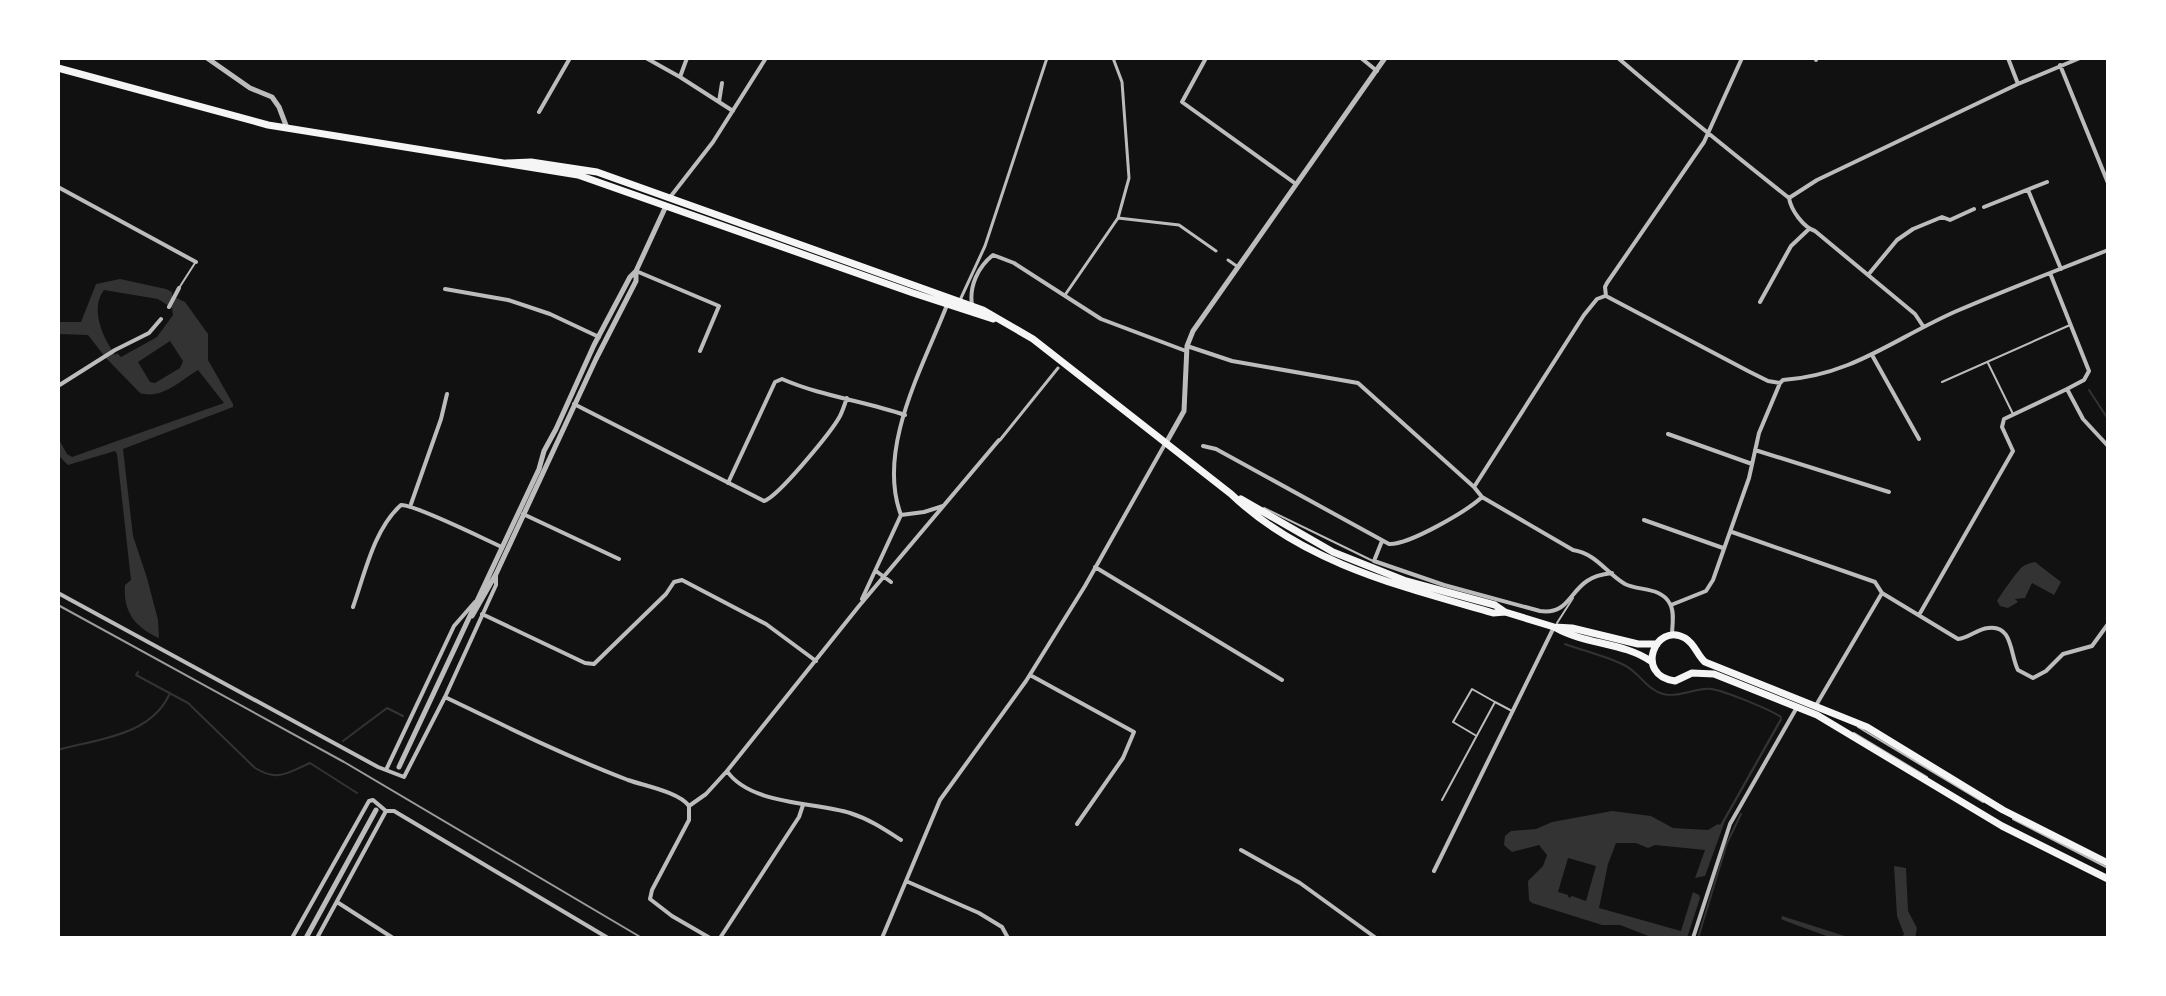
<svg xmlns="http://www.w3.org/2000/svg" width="2166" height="996" font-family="'Archivo Narrow',sans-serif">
  <rect width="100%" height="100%" fill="#111"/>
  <path fill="#333" fill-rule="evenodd" d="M 120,279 L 166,289 L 172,292 L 172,296 L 185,302 L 208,334 L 208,360 L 233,404 L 233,407 L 123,449 L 133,536 L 147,578 L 158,620 L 159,638 C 135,627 123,612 125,585 L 131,580 L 117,454 L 115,451 L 68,465 L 58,455 L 58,438 L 67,454 L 72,457 L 224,403 L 198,370 C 181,380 162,400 140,393 L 106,358 L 88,335 L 58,334 L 58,322 L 81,322 L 96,284 ZM 104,290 L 158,299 L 172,308 L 173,315 L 157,337 L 121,357 L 117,353 L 115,355 C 104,339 89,310 104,290 ZM 170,341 L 183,361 L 180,368 L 155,383 L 150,382 L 138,362 Z
    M 2035,562 L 2061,582 L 2054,595 L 2032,583 L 2025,598 L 2015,599 L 2018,602 L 2008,608 L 2000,606 L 1997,601 C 1999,597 2018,570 2022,567 C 2026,564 2030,563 2035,562 Z
    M 1781,717 L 1782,720 L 1725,821 L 1705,876 L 1695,878 L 1705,850 L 1655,845 L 1648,848 L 1636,843 L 1616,843 L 1608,864 L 1599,908 L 1681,931 L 1693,892 L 1699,895 L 1700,898 L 1687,938 L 1651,937 L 1620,925 L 1602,925 L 1532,903 L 1529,900 L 1528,881 L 1543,866 L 1547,855 L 1539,845 L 1512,852 L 1504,845 L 1505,836 L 1511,831 L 1536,829 L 1552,822 L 1612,811 L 1651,816 L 1673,828 L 1708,830 L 1718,824 L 1720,825 ZM 1568,858 L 1596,866 L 1586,901 L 1572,896 L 1569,898 L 1568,895 L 1558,892 Z
    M 1894,866 L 1906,868 L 1908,911 L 1917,928 L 1915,938 L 1902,938 L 1904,934 L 1897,916 Z
    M 1782,916 L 1851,938 L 1832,938 L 1788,922 L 1781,919 Z"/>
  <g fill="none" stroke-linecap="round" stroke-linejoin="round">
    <path stroke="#333" stroke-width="2" d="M 2089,390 L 2108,419
      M 1565,644 C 1584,651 1606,656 1624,665 C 1639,672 1647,690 1663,694 C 1680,698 1696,687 1712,689 C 1727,692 1769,709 1781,717
      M 138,672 L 136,675 L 188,703 L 255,768 C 278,782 287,773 310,763 L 357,793
      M 343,741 L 387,708 L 403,716
      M 58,750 C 97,739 150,736 169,695
      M 1698,938 L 1727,843 L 1741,814"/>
    <path stroke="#bcbcbc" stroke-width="2" d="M 179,288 L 195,263
      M 1988,363 L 2013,414
      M 1942,382 L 2070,325
      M 1264,508 L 1373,561
      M 1557,623 L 1573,598
      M 1858,727 L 1983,802
      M 1854,733 L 1927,777
      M 1475,735 L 1453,722 L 1472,689 L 1495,702
      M 1442,800 L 1495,702 L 1512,711
      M 2013,819 L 2108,868"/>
    <path stroke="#bcbcbc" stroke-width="3" d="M 1118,218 L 1179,225 L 1216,251
      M 1228,260 L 1238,267
      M 1065,295 L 1118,218 L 1129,178 L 1122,82 L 1113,58
      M 961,298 L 985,246 L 1047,58
      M 1000,440 L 1058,368"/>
    <path stroke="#bcbcbc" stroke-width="4" d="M 646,58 L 680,77 L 733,111
      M 1206,58 L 1182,102 L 1296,184
      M 1361,58 L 1377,71
      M 1618,58 C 1674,106 1731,152 1789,198 C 1791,210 1803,227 1815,231 L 1915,314 L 1923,326
      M 2008,58 L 2018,84
      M 1816,60 L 1816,58
      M 2060,65 L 2108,183
      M 680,77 L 687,58
      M 719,102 L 722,83
      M 539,112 L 570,58
      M 58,187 L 196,262
      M 2028,190 L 2061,269
      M 671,196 L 713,142 L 766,58
      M 1789,198 L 1817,180 L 2018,84 L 2080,58
      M 1984,207 L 2047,182
      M 636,271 L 719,306 L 700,351
      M 2050,273 L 2089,371 L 2084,380 L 2067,389 L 2083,419 L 2108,446
      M 1868,275 L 1897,240 L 1913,229 L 1942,217 L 1950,220 L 1974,209
      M 445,289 L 508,300 L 550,314 L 599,337
      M 1606,296 L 1748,371 L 1768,381 L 1780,383 L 1783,380 C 1854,375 1896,337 1959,310 C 2008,289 2058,270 2108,250
      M 1606,296 L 1605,287 L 1607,283 L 1704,142 L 1742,58
      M 1760,302 L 1791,246 L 1809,229
      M 972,305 C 969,286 978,267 993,255 L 1014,263 L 1101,319 L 1186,351
      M 169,307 L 179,288
      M 1187,346 L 1232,361 L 1358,383 L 1474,487 L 1482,497 L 1573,550 C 1597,554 1606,573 1625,584 C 1639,591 1662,587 1670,604 C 1675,612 1672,626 1672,635
      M 1872,355 L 1919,439
      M 58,386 L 115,350 L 149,333 L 161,319
      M 574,404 L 764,501 C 778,497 832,431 840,416 C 843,410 845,403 847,398
      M 1668,434 L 1752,464
      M 1203,446 L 1216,449 L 1389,544 C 1409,545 1467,511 1482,497
      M 1755,450 L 1889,492
      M 728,483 L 775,382 L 782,379 C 821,396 864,401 905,415
      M 1474,487 L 1584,315 L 1597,299 L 1605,296
      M 411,504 L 441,419 L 447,394
      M 523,514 L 619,559
      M 901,515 C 876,449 923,367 947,305
      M 1644,520 L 1723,548
      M 1732,532 L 1875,582 L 1882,593 L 1958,639 C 1969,638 1977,629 1988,628 C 2013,624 2010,655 2018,670 L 2033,678 L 2046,671 L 2063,654 L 2092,646 L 2108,624
      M 1382,541 L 1374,561 L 1444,585 L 1540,611 C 1567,615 1569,593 1587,581 C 1594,576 1603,574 1612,573
      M 1095,567 L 1282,680
      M 876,571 L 891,582
      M 58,593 L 378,767 L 404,777 L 445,697 L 496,585 L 496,574
      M 862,599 L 901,515 L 924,512 L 943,506
      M 1671,605 L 1706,591 L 1713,580 L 1749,478 L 1759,433 L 1780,383
      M 353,607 C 365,573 374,529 401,505 C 414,504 484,539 502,547
      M 482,614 L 585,663 L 594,664 L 666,594 L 674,582 L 682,580 L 766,624 L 816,661
      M 1919,615 L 2013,451 L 2002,427 L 2004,419 L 2067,389
      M 1030,675 L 1134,732 L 1123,758 L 1077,824
      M 445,697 C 505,726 565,756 628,780 C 645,786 679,792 689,806
      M 1815,707 L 1882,593
      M 386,770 L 454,626 L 475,602
      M 727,771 C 750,805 815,802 850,813 C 869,819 884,829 901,840
      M 689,806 L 706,794 L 727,771 L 859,606 L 999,440
      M 689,806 L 689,820 L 652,890 L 650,899 L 672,916 L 710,938
      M 386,811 L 394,811 L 608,938
      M 1241,850 L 1300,883 L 1376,938
      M 1434,871 L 1554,627
      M 906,881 L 979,913 L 1002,927 L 1008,938
      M 337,902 L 393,938
      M 292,938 L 369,801 L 373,800 L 386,811 L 317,938
      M 720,938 L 799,817 L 803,805
      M 882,938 L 940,800 L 1026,681 L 1085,586 L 1165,444
      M 1693,938 L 1730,824 L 1796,709"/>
    <path stroke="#bcbcbc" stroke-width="5" d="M 207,58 L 250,88 L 272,97 L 279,107 L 287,128
      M 1166,443 L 1184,411 L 1187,346 L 1193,331 L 1385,58
      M 472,616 L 496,574 L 596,359 L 636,281 L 636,271
      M 399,767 L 539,469 L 544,451 L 556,429 L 594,345 L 630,277 L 636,271 L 666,206
      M 306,938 L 376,810"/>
    <path stroke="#f5f5f5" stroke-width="7" d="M 58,68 L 268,125 L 578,175 L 913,293 L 993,319
      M 507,163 L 531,162 L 597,172 L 983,310 L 1033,339 L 1231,494 C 1303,563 1400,586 1493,613 L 1505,612
      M 1241,499 L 1333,552 L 1406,581 L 1495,605 L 1505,612 L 1554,627 L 1572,628 L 1638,644 L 1657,644
      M 1556,628 C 1586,645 1624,642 1652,662
      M 2108,863 L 2003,810 L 1867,727 L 1705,662 C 1697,655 1695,644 1685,638 C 1655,621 1634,676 1675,681 L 1692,673 L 1714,674 L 1817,715 L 2002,826 L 2108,879"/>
    <path stroke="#9a9a9a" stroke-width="2" d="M 58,605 L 344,762 L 642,938"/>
  </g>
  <rect width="2166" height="996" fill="none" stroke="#ffffff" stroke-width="120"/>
</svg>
